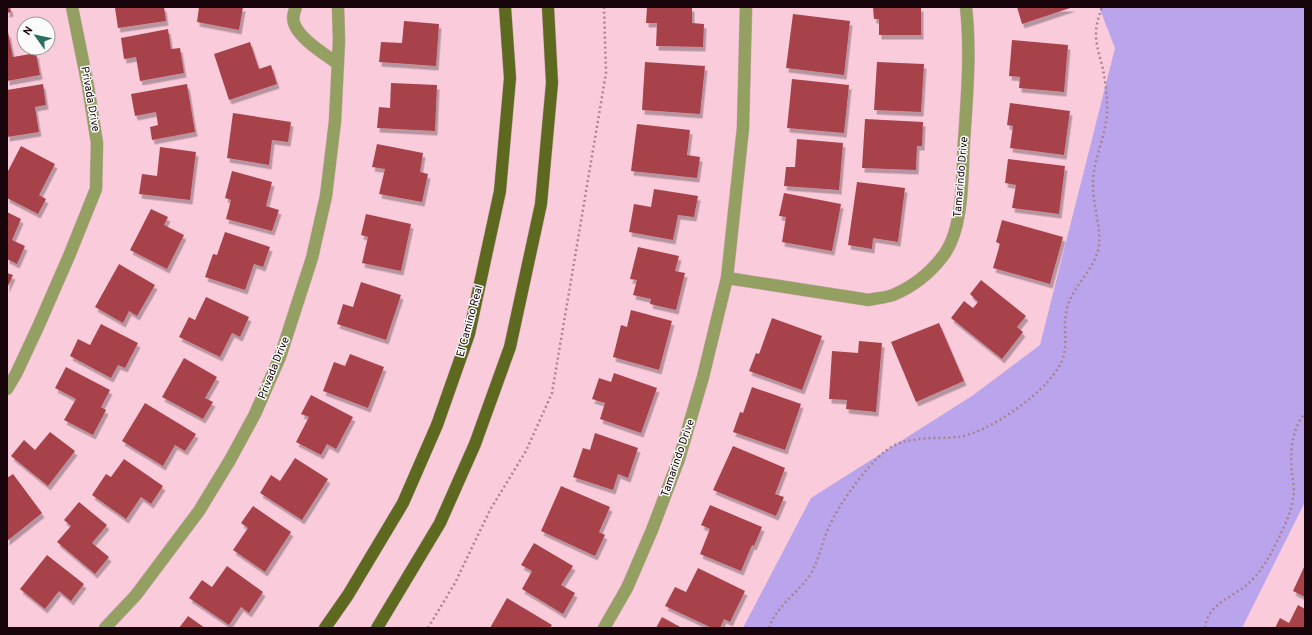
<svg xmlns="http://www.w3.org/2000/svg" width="1312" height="635" font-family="Overpass,sans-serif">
  <defs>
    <filter id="shadow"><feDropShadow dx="2.5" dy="4.5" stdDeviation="0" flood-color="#0004"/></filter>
  </defs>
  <rect width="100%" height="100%" fill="#facbda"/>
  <path fill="#baa4eb" d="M 1099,7 L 1305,7 L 1305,502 L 1242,628 L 743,628 L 811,498 L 972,396 L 1040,345 L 1115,48 Z"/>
  <path fill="#a7434b" filter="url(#shadow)" d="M 7,7 L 10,7 L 11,12 L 7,13 Z
    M 119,7 L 164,7 L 166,21 L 118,28 L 115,8 Z
    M 199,7 L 243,7 L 239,30 L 197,22 Z
    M 647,7 L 692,7 L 692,23 L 704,24 L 703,47 L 656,46 L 657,23 L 646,23 Z
    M 873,7 L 921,7 L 921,35 L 879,35 L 879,19 L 874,19 Z
    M 1017,7 L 1073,7 L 1022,24 Z
    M 793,14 L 850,21 L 844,75 L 786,68 Z
    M 404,21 L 439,24 L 436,66 L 379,62 L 381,42 L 402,43 Z
    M 168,29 L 171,49 L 180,48 L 184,73 L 140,81 L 136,57 L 124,59 L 121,38 Z
    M 7,32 L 8,32 L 13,57 L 36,53 L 40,75 L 7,81 Z
    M 1012,40 L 1068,45 L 1064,92 L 1019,88 L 1020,77 L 1009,76 Z
    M 250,42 L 259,69 L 271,65 L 277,84 L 229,100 L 214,54 Z
    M 645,62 L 705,66 L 700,114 L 642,110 Z
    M 877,62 L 924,64 L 921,112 L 874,110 Z
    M 792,79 L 849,85 L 844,133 L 787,128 Z
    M 391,83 L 437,85 L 435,131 L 377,128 L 379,107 L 390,108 Z
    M 43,84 L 46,105 L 35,107 L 39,132 L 7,137 L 7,90 Z
    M 187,84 L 195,132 L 152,140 L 150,127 L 158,125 L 156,112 L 135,116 L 131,94 Z
    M 1010,103 L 1070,111 L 1064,155 L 1010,148 L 1013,126 L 1007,125 Z
    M 233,113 L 291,122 L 288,142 L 272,140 L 269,165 L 227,158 Z
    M 865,119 L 923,122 L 922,146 L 917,146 L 916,170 L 862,168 Z
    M 637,124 L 690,130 L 687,155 L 700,157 L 697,178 L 631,171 Z
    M 797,139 L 843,143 L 839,190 L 784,186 L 786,167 L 795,167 Z
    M 377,144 L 423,153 L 420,172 L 428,174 L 422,202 L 379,194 L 385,169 L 372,167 Z
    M 21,146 L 55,164 L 39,195 L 46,199 L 38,214 L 7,198 L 7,173 Z
    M 160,147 L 196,152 L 190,200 L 139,194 L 142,174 L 157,176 Z
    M 1008,159 L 1065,166 L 1059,214 L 1012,208 L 1016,185 L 1005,183 Z
    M 232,171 L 272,182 L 266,206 L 279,210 L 272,231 L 226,219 L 231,200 L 225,198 Z
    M 857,182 L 905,188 L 898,242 L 873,238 L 872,249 L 848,245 Z
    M 654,189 L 698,196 L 694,217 L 678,215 L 673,240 L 629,232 L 634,204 L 651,207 Z
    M 784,193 L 841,204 L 832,251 L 782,242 L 786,217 L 779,216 Z
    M 151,209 L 168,217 L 164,225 L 184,235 L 167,269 L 130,250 Z
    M 7,212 L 21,219 L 12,240 L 25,246 L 17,264 L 7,259 Z
    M 366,214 L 411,224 L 401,271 L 362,263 L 368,237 L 361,235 Z
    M 1002,220 L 1063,237 L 1050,284 L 993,268 L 1000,244 L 996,242 Z
    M 225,232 L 270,247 L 263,267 L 254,264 L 245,290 L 205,277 L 213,254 L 217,255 Z
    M 638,247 L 679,256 L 675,271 L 685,273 L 676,310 L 650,304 L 651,299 L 633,295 L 637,280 L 630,279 Z
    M 119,264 L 155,285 L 137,316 L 129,311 L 123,323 L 95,307 Z
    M 7,273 L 13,275 L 7,288 Z
    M 981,280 L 1026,316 L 1017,327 L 1023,332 L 1002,359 L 951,318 L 964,301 L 973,308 L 978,302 L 970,294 Z
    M 361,282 L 401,295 L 386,340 L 337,324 L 343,304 L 353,307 Z
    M 206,297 L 249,317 L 240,337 L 232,333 L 220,357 L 179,337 L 189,317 L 195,320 Z
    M 631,310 L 672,321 L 659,370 L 613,357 L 621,325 L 627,327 Z
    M 772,318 L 822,336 L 802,390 L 749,371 L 756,353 L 759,354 Z
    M 939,323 L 964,381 L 916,402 L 891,342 Z
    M 101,324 L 138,343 L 125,368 L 118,365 L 111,378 L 70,356 L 78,339 L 90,345 Z
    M 859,341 L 882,343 L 876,412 L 846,409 L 847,400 L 829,399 L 832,351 L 858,353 Z
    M 350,354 L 384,367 L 368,408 L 323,391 L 334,362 L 345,366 Z
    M 184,358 L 217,377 L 205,398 L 213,402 L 203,419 L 162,397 Z
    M 66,367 L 110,390 L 101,407 L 106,410 L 93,435 L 64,420 L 76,399 L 55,388 Z
    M 614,373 L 657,388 L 641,433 L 600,419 L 605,403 L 592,399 L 599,378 L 611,382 Z
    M 752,387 L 801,404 L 785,450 L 733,432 L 740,412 L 743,413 Z
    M 311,395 L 353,417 L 336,449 L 327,444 L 321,455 L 296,442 L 309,417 L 301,414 Z
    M 145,403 L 196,434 L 185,451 L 175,445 L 163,466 L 122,441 Z
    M 50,432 L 75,451 L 48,486 L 11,456 L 24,440 L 35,450 Z
    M 595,433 L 638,448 L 628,478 L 618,474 L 613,490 L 573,477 L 583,448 L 590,450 Z
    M 733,446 L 785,468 L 775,494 L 784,497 L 776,516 L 713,490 Z
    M 295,458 L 328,479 L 302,520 L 260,493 L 271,475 L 280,481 Z
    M 124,459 L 163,486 L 151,504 L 141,497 L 126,519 L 92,495 L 106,474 L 111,477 Z
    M 13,474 L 42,513 L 7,541 L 7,478 Z
    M 561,486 L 610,507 L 599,532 L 605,535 L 595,556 L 541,531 Z
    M 79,502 L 107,525 L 92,543 L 109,557 L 95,574 L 57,542 L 71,526 L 64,520 Z
    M 710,505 L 762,527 L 754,546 L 752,545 L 741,571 L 700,554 L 710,529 L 701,525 Z
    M 253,506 L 291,532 L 265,572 L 233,550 L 248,528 L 241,523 Z
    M 534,543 L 573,566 L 561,585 L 575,593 L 563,614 L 522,589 L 532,571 L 521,565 Z
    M 47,555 L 84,584 L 71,601 L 59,591 L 45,609 L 20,589 Z
    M 1305,565 L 1305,597 L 1293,591 Z
    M 227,566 L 263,592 L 249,613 L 241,607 L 229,625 L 189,598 L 202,580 L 212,587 Z
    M 698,568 L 745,591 L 730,622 L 724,619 L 720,628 L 712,628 L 665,606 L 675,587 L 686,592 Z
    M 507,598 L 552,625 L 550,628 L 490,628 Z
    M 1298,605 L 1305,609 L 1305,628 L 1275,628 L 1280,618 L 1289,623 Z
    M 188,616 L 205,628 L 179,628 Z
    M 662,617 L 682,628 L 656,628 Z"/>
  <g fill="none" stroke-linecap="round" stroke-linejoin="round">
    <defs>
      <path id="minor" d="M 296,7 C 294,12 292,17 294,23 C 299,39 325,54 338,64
        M 727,278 L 869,300 C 876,298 885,298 893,295 C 912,287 930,273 943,256 C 964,229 962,175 964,141 C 967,97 971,51 966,7
        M 7,389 L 16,374 L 38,327 L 69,256 L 96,189 L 97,143 L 88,86 L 72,7
        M 105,628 L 136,595 L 199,511 L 230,460 L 255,414 L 280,357 L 312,258 L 326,196 L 335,121 L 339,41 L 338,7
        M 604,628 L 627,588 L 652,530 L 679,459 L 703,377 L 727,278 L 743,128 L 746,7"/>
      <path id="major" d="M 325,628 L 348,595 L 403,503 L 437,425 L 469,334 L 500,191 L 510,78 L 505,7
        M 377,628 L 440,523 L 475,444 L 510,347 L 541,204 L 552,83 L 548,7"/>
    </defs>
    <use href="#minor" stroke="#d1a7b5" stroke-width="13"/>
    <use href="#major" stroke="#d1a7b5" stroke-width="13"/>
    <path stroke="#a98490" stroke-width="2.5" stroke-dasharray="2 3" stroke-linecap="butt" d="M 428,628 L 455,583 L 490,510 L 526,451 L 552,393 L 606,73 L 604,7
      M 769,628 C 777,605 797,594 810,575 C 820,558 821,544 829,527 C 838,505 873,455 895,445 C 915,436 937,439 958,437 C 988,433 1040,396 1057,370 C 1072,347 1061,332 1067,308 C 1073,285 1096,269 1099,245 C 1101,226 1093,206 1093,186 C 1092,159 1109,132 1107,104 C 1107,93 1105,80 1103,69 C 1100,57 1096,46 1096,34 C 1096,24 1099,16 1102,7
      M 1205,628 C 1207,603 1235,597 1250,582 C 1262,570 1270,556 1277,541 C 1284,528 1291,513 1293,498 C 1295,491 1293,482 1292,474 C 1290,453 1291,430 1305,413"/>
    <use href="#minor" stroke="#93a061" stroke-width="12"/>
    <use href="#major" stroke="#5d691f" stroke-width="12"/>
  </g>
  <g text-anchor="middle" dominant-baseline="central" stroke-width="3" stroke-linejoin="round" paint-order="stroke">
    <g font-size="11" fill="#17050b" stroke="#fbfbfb">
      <text transform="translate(90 99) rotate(80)">Privada Drive</text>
      <text transform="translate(961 177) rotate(-85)">Tamarindo Drive</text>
      <text transform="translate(470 321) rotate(-75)">El Camino Real</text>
      <text transform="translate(274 368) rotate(-68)">Privada Drive</text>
      <text transform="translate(678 458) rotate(-71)">Tamarindo Drive</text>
    </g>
  </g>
  <rect width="1312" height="635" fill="none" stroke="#17050b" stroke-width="16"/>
  <g transform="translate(36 36) rotate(303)"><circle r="19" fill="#fbfbfb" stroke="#a0999b"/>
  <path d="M0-3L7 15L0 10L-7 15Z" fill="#2a6e61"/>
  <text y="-6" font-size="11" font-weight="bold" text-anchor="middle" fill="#17050b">N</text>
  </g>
</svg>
